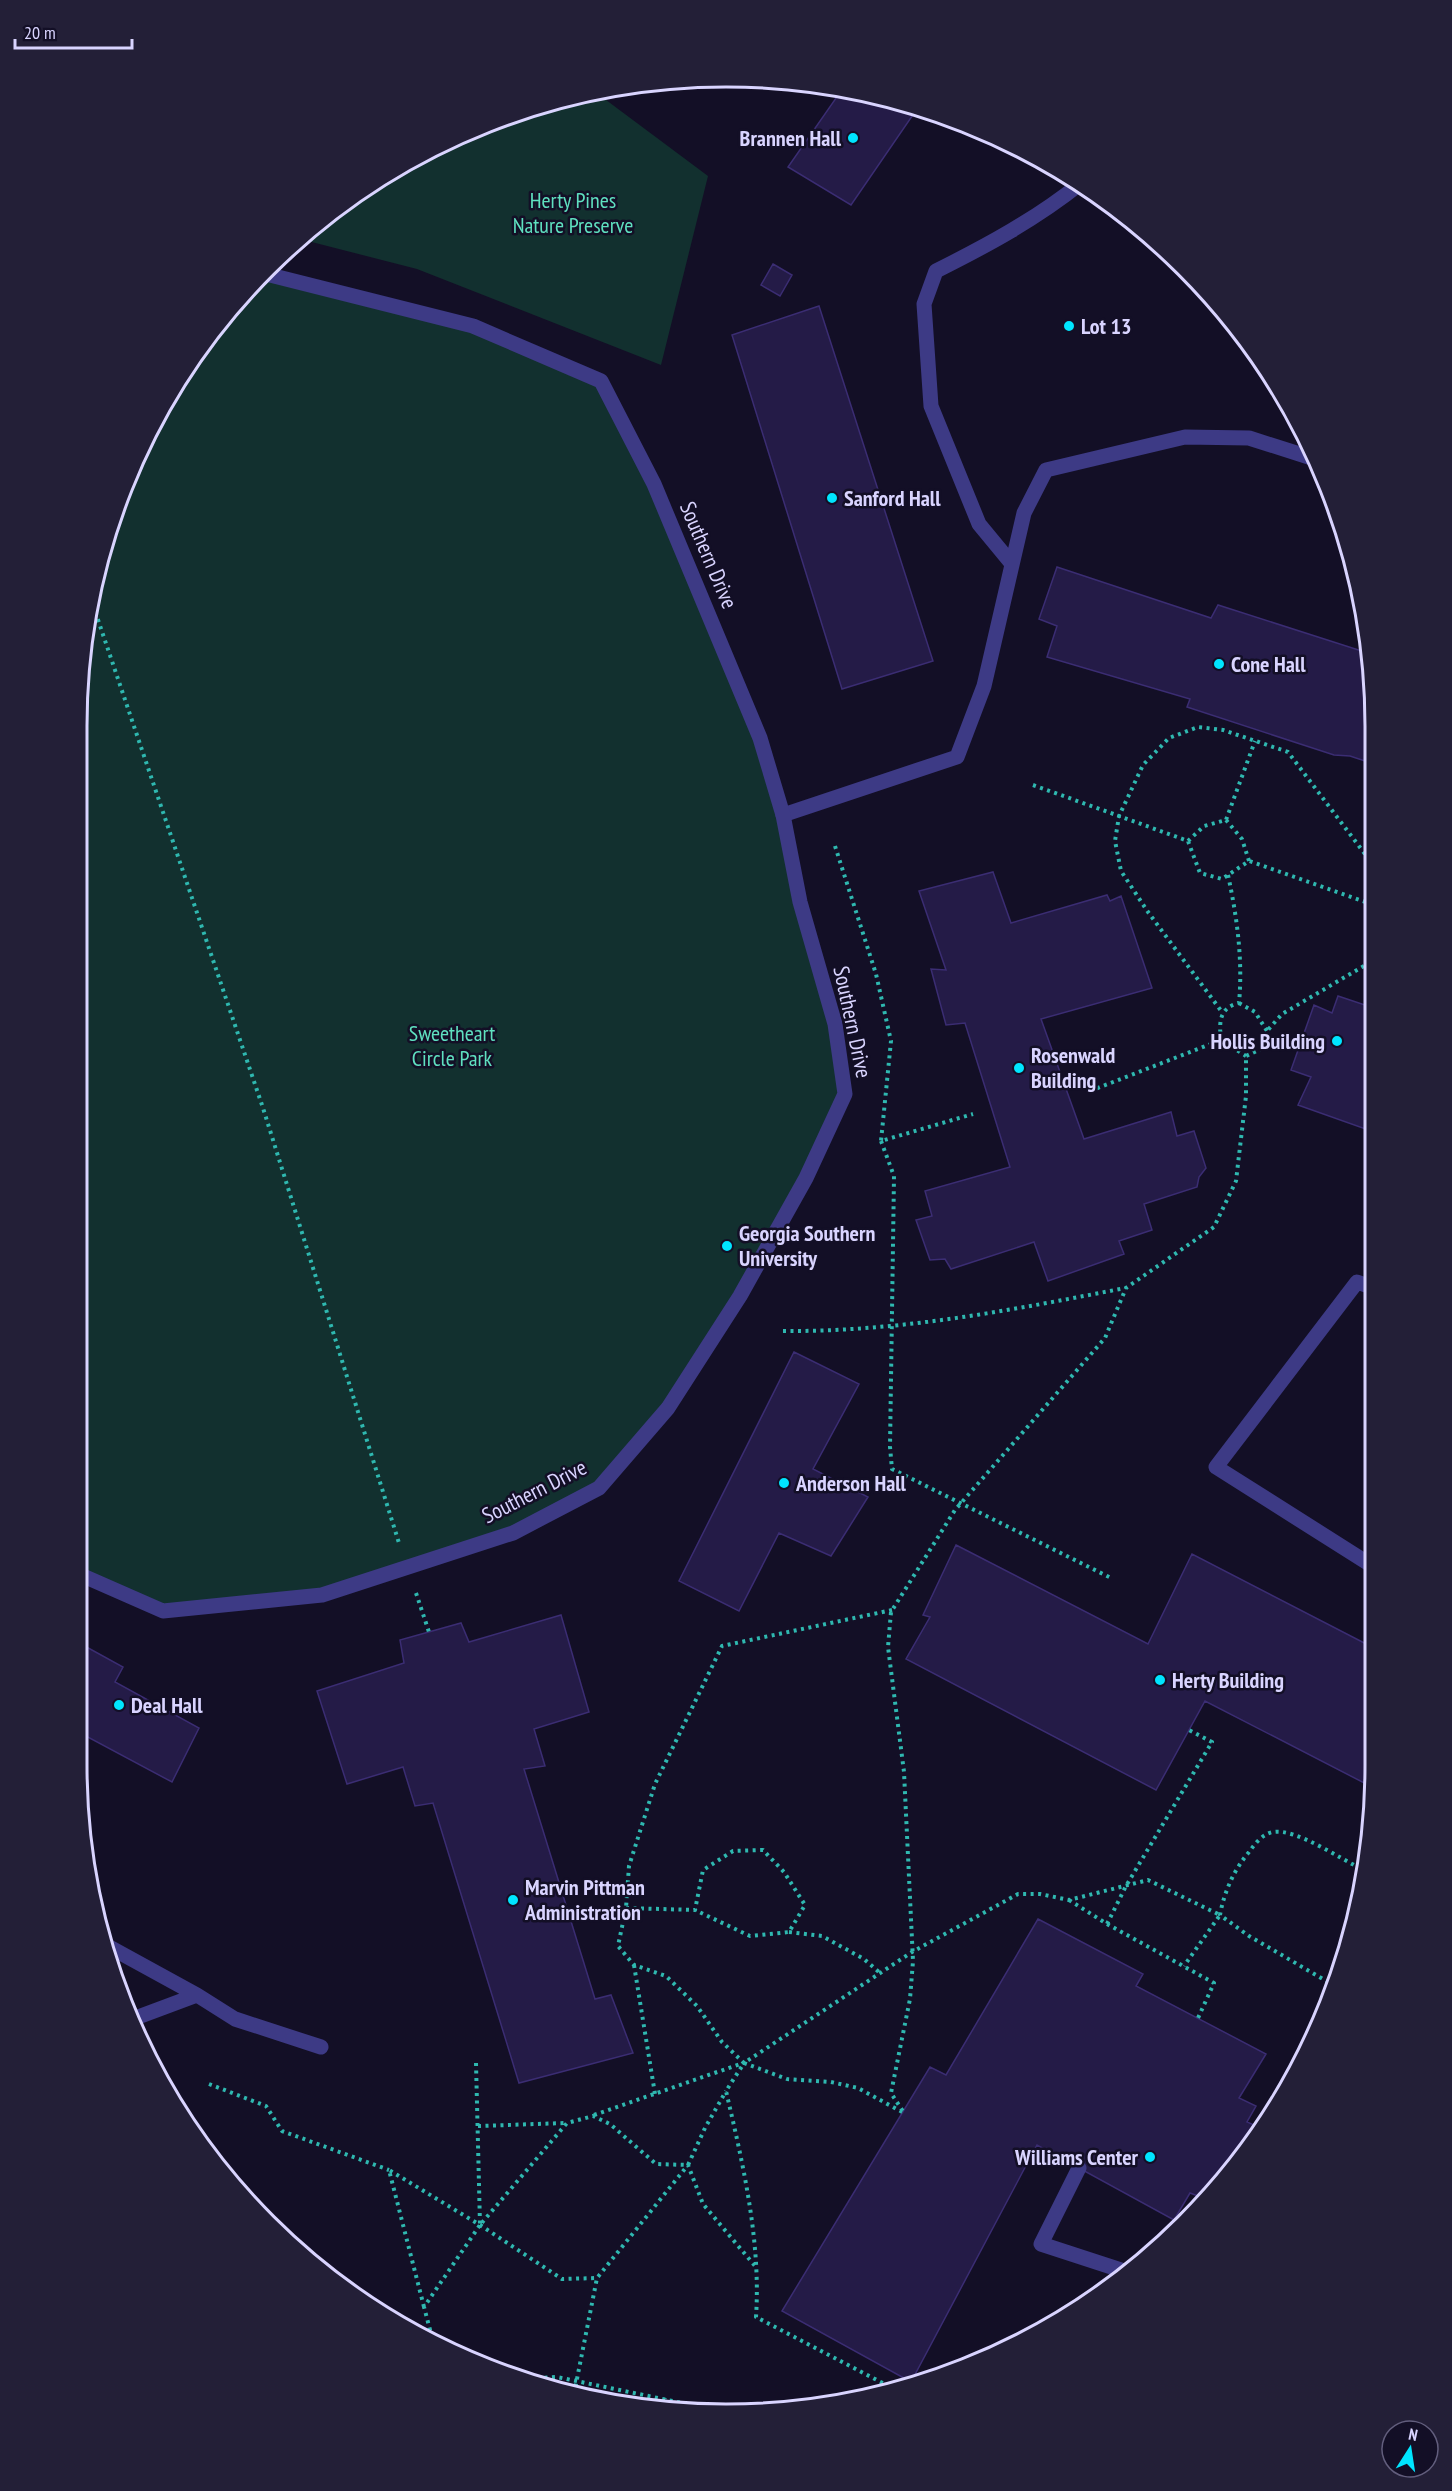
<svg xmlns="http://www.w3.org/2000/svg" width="1452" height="2491" font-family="'PT Sans Narrow',sans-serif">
  <rect width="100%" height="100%" fill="#130f26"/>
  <path fill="#12302f" d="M 594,91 L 708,176 L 661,365 L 417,269 L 300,239 L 365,186 L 477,126 Z
    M 262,273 L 473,326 L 601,381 L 760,738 L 845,1094 L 806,1178 L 668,1408 L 599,1488 L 513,1533 L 322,1595 L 163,1611 L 81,1575 L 78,683 L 111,518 L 186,365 Z"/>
  <path fill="#241b47" stroke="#3b2d73" stroke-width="1.5" d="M 843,88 L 917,109 L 851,205 L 788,167 Z
    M 773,264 L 792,275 L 780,296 L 761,285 Z
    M 819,306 L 933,661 L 842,689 L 732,335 Z
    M 1057,567 L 1211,618 L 1218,605 L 1368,653 L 1365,671 L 1372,673 L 1374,683 L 1374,764 L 1350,756 L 1334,755 L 1187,707 L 1190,699 L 1047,657 L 1057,626 L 1039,619 Z
    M 993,872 L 1011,923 L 1107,895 L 1110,901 L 1121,896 L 1152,988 L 1041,1019 L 1084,1139 L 1171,1112 L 1177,1136 L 1194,1131 L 1206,1168 L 1199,1177 L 1197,1187 L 1144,1204 L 1152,1230 L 1119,1241 L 1124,1254 L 1048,1281 L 1034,1242 L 951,1269 L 945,1259 L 930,1260 L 916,1220 L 932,1216 L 925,1191 L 1010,1167 L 965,1023 L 946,1025 L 931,969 L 946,970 L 919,891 Z
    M 1338,996 L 1374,1008 L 1374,1132 L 1298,1105 L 1311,1077 L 1291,1070 L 1314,1005 L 1332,1013 Z
    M 794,1352 L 859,1384 L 813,1469 L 868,1497 L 831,1556 L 779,1533 L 739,1611 L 679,1581 Z
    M 956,1545 L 1148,1644 L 1192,1554 L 1374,1648 L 1374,1788 L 1205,1701 L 1156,1790 L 906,1659 L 930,1617 L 923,1615 Z
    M 561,1615 L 589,1712 L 534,1729 L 545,1766 L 524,1769 L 595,1999 L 611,1995 L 633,2053 L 519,2083 L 433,1803 L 415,1806 L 403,1767 L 347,1784 L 317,1691 L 404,1663 L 400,1640 L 461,1623 L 469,1642 Z
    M 81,1644 L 123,1667 L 115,1682 L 199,1728 L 172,1782 L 86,1736 L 82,1744 Z
    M 1038,1919 L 1143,1974 L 1136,1986 L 1266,2054 L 1239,2098 L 1256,2106 L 1247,2122 L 1263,2129 L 1220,2185 L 1214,2182 L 1206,2199 L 1190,2193 L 1174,2220 L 1037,2145 L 911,2382 L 782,2311 L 930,2067 L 946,2075 Z"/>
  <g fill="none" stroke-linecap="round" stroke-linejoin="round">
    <path stroke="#2fb8b0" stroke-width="4" stroke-dasharray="3 4.5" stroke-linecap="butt" d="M 93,605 L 263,1108 L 399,1543
      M 1033,785 L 1119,816 L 1115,841 L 1121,871 L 1148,912 L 1222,1012
      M 1226,820 L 1242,839 L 1249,861
      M 1188,841 L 1204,826 L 1226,820 L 1255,741
      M 835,846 L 876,974 L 891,1041 L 881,1141 L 973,1114
      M 1374,866 L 1288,752 L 1223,730 L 1198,727 L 1169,738 L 1143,765 L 1119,816 L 1188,841 L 1200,873 L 1222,879 L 1249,861 L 1374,905
      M 1228,875 C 1237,917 1243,960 1239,1003 C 1219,1008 1219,1022 1221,1040 L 1246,1056
      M 1239,1003 L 1255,1012 L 1267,1031
      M 1090,1091 L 1221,1040
      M 881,1141 L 894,1176 L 890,1447 L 892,1469 L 1111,1578
      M 783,1331 C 898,1332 1013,1310 1125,1288
      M 416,1593 L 429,1632
      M 892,1610 L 722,1646 L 655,1784 L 629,1866 L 626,1908 L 618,1946 L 634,1965 L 666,1976 L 697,2006 L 722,2042 L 744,2063 L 912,1952 L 1018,1894 L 1040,1894 L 1069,1900 L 1148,1880 L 1220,1915 L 1184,1966
      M 1069,1900 L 1107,1924 L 1126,1886 L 1212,1742 L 1189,1730
      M 626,1908 L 695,1910 L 703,1870 L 733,1851 L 763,1850 L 784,1872 L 805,1905 L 789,1932 L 750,1936 L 695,1910
      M 1107,1924 L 1214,1983 L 1198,2018
      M 789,1932 L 822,1936 L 864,1959 L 880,1973
      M 634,1965 L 655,2094
      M 1335,1986 L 1249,1936 L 1220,1915 C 1224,1892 1234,1870 1249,1852 C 1255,1844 1262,1834 1273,1832 C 1296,1828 1340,1859 1362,1869
      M 476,2063 L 480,2225 L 567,2123 L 593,2116 L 610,2124 L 656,2164 L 688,2165 L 705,2128 L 726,2091
      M 209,2084 L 266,2106 L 282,2131 L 389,2170
      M 594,2115 L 743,2063
      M 478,2126 L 566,2123
      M 424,2307 L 389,2170 L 480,2225 L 562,2279 L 597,2278
      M 434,2345 L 424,2307 L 480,2225
      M 522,2379 L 557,2377 L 735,2414
      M 896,2390 L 756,2317 C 761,2241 743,2164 726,2091 L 744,2063 L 787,2079 L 831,2082 L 858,2088 L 904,2113 L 891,2093 L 910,1999 L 913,1961 L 904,1772 L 888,1647 L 891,1612 L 955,1510 L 1105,1338 L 1126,1288 L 1214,1227 L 1236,1181 L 1246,1096 L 1246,1056 L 1261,1049 L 1267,1031 L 1282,1014 L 1374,960
      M 574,2394 L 597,2278 L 688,2165 L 703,2204 L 755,2266
      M 663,2406 L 665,2398"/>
    <path stroke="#3d3a85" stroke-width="15" d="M 1012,564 L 979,524 L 931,406 L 924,304 L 936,271 C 988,245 1036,219 1081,183
      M 783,815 L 957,757 L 984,686 L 1024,513 L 1046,470 L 1185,437 L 1249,438 L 1315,459
      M 1374,1288 L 1357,1282 L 1216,1467 L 1374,1567
      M 104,1944 L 197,1995
      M 130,2020 L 197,1995 L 235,2019 L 321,2047
      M 1079,2168 L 1041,2244 L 1130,2273"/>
    <path stroke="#3d3a85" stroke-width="15" d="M 81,1575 L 163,1611 L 322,1595 L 513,1533 L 599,1488 L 668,1408 L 740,1296 L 806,1178 L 845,1094 L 835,1024 L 800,902 L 783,815 L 760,738 L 654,484 L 601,381 L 473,326 L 262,273"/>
  </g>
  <g fill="#00e5ff" stroke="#130f26" stroke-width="2">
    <circle cx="853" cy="138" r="6"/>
    <circle cx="1069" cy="326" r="6"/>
    <circle cx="832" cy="498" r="6"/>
    <circle cx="1219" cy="664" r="6"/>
    <circle cx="1337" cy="1041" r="6"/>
    <circle cx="1019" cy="1068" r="6"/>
    <circle cx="727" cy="1246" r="6"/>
    <circle cx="784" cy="1483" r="6"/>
    <circle cx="1160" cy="1680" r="6"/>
    <circle cx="119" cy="1705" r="6"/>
    <circle cx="513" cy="1900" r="6"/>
    <circle cx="1150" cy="2157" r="6"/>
  </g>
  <g text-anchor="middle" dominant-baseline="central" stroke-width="5" stroke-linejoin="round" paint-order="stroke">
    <g font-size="22" font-weight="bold" fill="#d9d4ff" stroke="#130f26" text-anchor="start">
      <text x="841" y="138" text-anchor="end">Brannen Hall</text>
      <text x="1081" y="326">Lot 13</text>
      <text x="844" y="498">Sanford Hall</text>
      <text x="1231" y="664">Cone Hall</text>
      <text x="1325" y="1041" text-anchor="end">Hollis Building</text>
      <text x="1031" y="1055">Rosenwald<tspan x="1031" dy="25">Building</tspan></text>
      <text x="739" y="1233">Georgia Southern<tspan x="739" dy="25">University</tspan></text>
      <text x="796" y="1483">Anderson Hall</text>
      <text x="1172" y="1680">Herty Building</text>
      <text x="131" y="1705">Deal Hall</text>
      <text x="525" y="1887">Marvin Pittman<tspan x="525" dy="25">Administration</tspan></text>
      <text x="1138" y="2157" text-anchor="end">Williams Center</text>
    </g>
    <g font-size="22" fill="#5fe0c0" stroke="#130f26">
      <text x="573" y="200">Herty Pines<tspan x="573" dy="25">Nature Preserve</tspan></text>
      <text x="452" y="1033">Sweetheart<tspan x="452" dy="25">Circle Park</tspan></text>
    </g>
    <g font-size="22" fill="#d9d4ff" stroke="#130f26">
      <text transform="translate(709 555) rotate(67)">Southern Drive</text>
      <text transform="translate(853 1022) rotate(78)">Southern Drive</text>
      <text transform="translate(534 1491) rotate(-27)">Southern Drive</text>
    </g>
  </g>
  <path d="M0 0H1452V2491H0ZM726 87H726A639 639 0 0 1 1365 726V1765A639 639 0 0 1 726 2404H726A639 639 0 0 1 87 1765V726A639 639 0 0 1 726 87Z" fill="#231f37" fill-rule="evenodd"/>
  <path fill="none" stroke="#d9d4ff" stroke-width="3" d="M726 87H726A639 639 0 0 1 1365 726V1765A639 639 0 0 1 726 2404H726A639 639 0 0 1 87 1765V726A639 639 0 0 1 726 87Z"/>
  <g transform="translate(1410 2449) rotate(12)"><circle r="28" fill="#130f26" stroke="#625e7d" stroke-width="1.5"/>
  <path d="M0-4.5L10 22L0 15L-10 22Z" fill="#00e5ff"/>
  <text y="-9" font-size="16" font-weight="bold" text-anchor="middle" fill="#d9d4ff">N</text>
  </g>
  <path d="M15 39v9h117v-9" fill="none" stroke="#d9d4ff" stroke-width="3"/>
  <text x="24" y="39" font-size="18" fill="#d9d4ff" stroke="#130f26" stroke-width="4.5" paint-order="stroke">20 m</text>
</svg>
